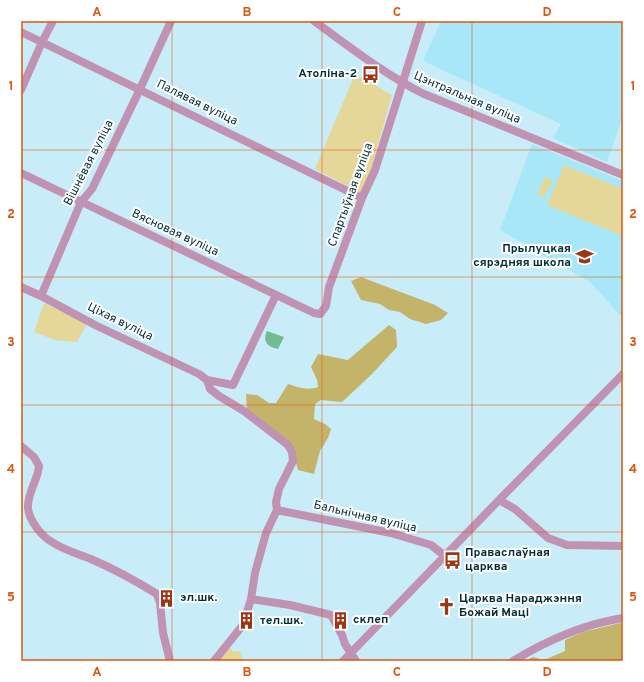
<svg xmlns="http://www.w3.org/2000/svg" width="644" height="682" font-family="Overpass,sans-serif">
  <rect width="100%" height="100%" fill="#c8edf8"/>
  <path fill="#a8e7f8" d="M 441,21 L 623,21 L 623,116 L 607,162 L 553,138 L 561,124 L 425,62 L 424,58 Z
    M 532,144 L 623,181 L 623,318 L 590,282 L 500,230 Z"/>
  <path fill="#e5d798" d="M 355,74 L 392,95 L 371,170 L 361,193 L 315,169 Z
    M 564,165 L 623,189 L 623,236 L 547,205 Z
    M 545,177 L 553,180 L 544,197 L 537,194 Z
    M 44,303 L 87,324 L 77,342 L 55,340 L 34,332 Z
    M 229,645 L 233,652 L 240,651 L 243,661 L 217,661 Z"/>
  <path fill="#c4b46a" d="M 361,277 L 435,305 L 448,313 L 441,320 L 426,324 L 410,319 L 400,312 L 389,310 L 380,304 L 361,300 L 351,281 Z
    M 389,325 L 396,330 L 397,347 L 372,374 L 342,402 L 321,400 L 315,404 L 314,419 L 325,424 L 331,429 L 328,438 L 320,451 L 314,474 L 298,470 L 296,463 L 296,456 L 247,412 L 246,394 L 257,395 L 269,403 L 276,403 L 288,384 C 297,387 308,391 318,387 L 317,380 L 311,367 L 318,354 L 348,360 Z
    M 620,623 L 623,625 L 623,661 L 525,661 L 533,657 L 544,660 L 565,651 L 565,640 L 583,632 Z"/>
  <path fill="#73bb91" d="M 267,331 L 284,337 L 278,349 C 268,347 262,342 267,331 Z"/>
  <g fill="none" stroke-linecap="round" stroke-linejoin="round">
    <path stroke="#c092b3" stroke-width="8" d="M 314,21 C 350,47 384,74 424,94 L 623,175
      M 21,32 L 362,198
      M 21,90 L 42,42 L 53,21
      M 21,173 L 314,313 L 320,314 L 326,306 L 329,287 L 362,198 L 375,170 L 422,21
      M 21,287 L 41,296 L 97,326 L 199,374 L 207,380
      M 41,296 L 81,202 L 92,189 L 140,89 L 171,21
      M 207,380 L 210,389 L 219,396 L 244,411 L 288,445 L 292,452 L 293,461 L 279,489 L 276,502 L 277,510 L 266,533 L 255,573 L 251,599 L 243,625 L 214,661
      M 207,380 L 233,385 L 276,295
      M 21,446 L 34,457 L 39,466 C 38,480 27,493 28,508 C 29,520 41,536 52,542 C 64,550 78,554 91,559 C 114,569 136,581 157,594 L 160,603 L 163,633 L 170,661
      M 499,500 L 515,509 L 548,538 L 567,545 L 623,546
      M 277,510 L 391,533 L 431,545 L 445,556
      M 251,599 L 290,605 L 331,615 L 342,635 L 345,644 L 356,661
      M 343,661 L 499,500 L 623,374
      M 513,661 C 546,641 584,624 623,618"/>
  </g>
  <path fill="none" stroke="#dc570e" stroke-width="1" stroke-opacity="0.55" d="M 172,21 L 172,661M 322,21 L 322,661M 472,21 L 472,661M 21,150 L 623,150M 21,277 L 623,277M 21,405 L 623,405M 21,532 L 623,532"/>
  <defs>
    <symbol id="bus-bare" viewBox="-9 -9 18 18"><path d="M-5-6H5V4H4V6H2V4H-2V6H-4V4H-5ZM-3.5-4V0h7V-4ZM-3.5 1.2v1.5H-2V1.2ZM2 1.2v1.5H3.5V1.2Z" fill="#9d3615" stroke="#fff" stroke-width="2.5" paint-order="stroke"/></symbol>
    <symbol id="school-bare" viewBox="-9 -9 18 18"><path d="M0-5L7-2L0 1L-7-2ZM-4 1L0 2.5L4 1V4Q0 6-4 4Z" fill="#9d3615" stroke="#fff" stroke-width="2.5" paint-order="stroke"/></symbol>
    <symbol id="building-bare" viewBox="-9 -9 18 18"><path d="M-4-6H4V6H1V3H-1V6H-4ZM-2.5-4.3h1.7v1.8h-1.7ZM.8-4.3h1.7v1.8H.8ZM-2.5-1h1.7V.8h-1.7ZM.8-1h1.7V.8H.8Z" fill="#9d3615" stroke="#fff" stroke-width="2.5" paint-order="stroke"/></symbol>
    <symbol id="church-bare" viewBox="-9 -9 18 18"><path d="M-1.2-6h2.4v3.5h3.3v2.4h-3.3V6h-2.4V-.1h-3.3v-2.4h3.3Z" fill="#9d3615" stroke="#fff" stroke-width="2.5" paint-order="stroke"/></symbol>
  </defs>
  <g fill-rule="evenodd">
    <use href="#bus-bare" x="358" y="62" width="25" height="25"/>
    <use href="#school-bare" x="572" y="244" width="25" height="25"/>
    <use href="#bus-bare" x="440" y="548" width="25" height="25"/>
    <use href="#building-bare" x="154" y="586" width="25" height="25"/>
    <use href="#church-bare" x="434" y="594" width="25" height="25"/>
    <use href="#building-bare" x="328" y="608" width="25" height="25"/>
    <use href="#building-bare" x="234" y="608" width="25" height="25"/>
  </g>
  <g text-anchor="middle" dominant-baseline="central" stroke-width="4" stroke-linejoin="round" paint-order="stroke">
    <g font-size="12" font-weight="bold" fill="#002e39" stroke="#fff" text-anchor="start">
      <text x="357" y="74" text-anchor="end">Атоліна-2</text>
      <text x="571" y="249" text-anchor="end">Прылуцкая<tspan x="571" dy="14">сярэдняя школа</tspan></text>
      <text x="465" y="553">Праваслаўная<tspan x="465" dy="14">царква</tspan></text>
      <text x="180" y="598">эл.шк.</text>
      <text x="459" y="599">Царква Нараджэння<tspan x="459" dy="14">Божай Маці</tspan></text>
      <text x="353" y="620">склеп</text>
      <text x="260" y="621">тел.шк.</text>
    </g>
    <g font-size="12" fill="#002e39" stroke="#fff">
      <text transform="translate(467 98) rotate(23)">Цэнтральная вуліца</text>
      <text transform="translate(197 103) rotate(26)">Палявая вуліца</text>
      <text transform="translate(89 163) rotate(-63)">Вішнёвая вуліца</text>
      <text transform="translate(351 195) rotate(-70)">Спартыўная вуліца</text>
      <text transform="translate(175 233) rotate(25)">Вясновая вуліца</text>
      <text transform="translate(120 322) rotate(26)">Ціхая вуліца</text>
      <text transform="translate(365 517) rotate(13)">Бальнічная вуліца</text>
    </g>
  </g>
  <rect width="644" height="682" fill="none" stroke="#ffffff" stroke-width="44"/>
  <rect x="22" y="22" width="600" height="638" fill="none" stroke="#dc570e" stroke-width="1.5"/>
  <g font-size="13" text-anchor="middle" font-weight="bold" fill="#dc570e">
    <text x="97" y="16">A</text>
    <text x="247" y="16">B</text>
    <text x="397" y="16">C</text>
    <text x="547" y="16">D</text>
    <text x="11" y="90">1</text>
    <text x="633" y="90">1</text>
    <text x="11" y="218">2</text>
    <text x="633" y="218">2</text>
    <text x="11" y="346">3</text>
    <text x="633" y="346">3</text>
    <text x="11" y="473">4</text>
    <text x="633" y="473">4</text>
    <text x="11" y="601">5</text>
    <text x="633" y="601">5</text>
    <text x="97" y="676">A</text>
    <text x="247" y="676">B</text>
    <text x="397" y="676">C</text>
    <text x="547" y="676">D</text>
  </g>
</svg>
